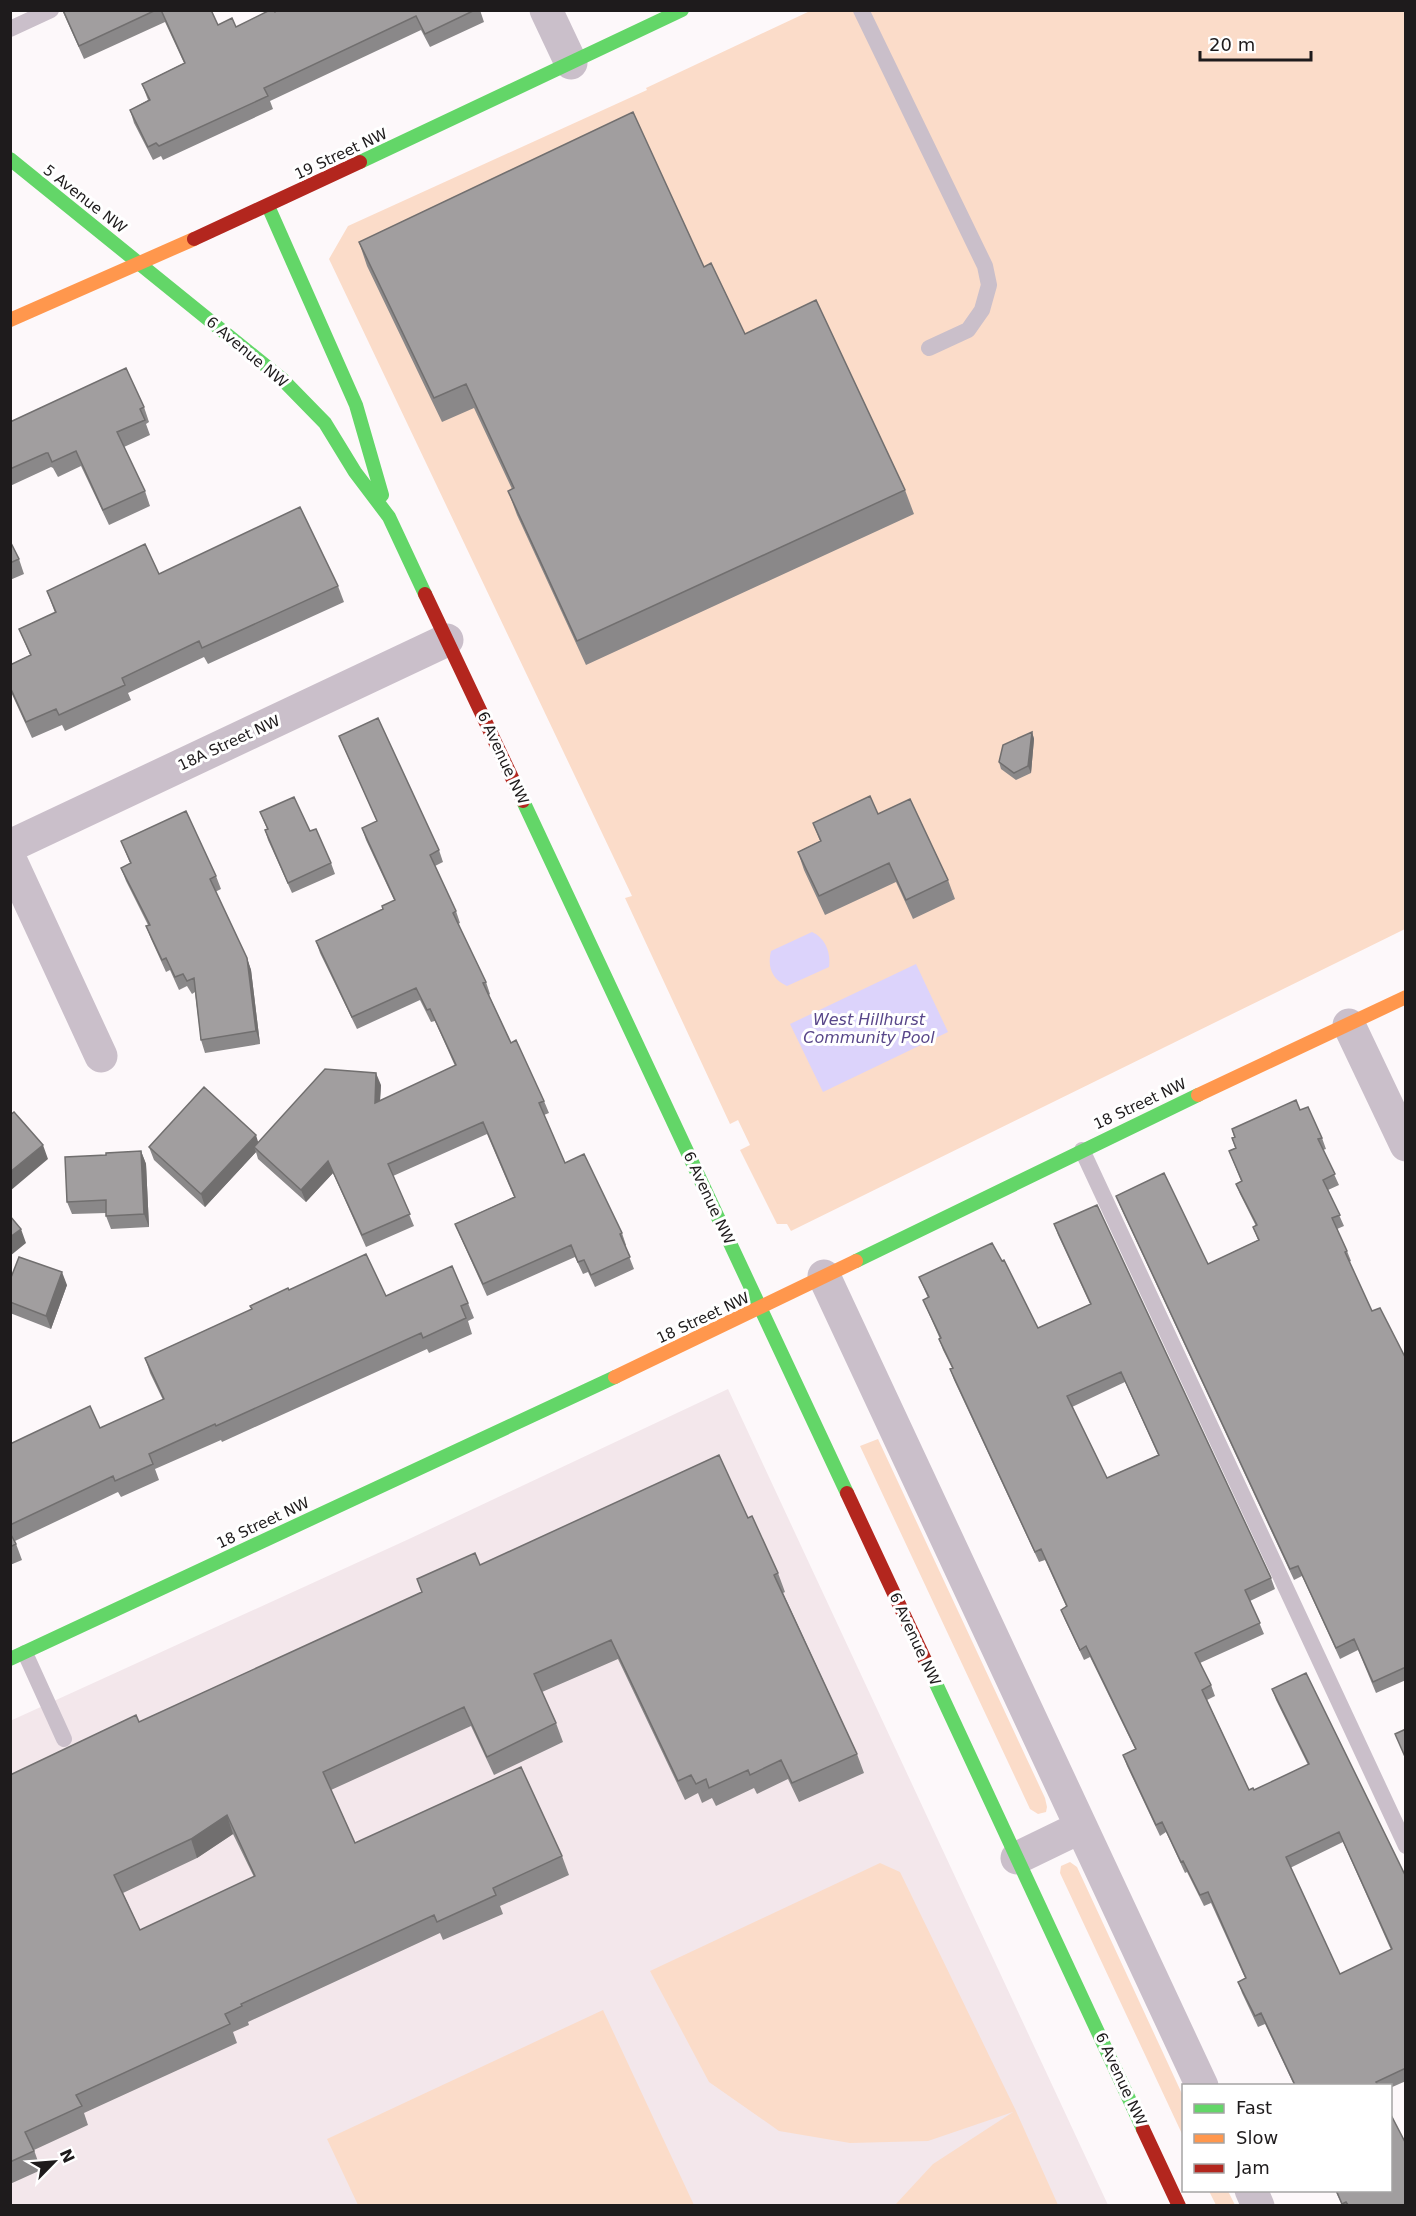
<svg xmlns="http://www.w3.org/2000/svg" width="1416" height="2216" font-family="'DejaVu Sans',sans-serif">
  <rect width="100%" height="100%" fill="#fdf8fa"/>
  <path fill="#f3e7eb" d="M 728,1389 L 1108,2205 L 11,2205 L 10,1721 L 409,1539 Z"/>
  <path fill="#fbdcc9" d="M 810,11 L 1405,11 L 1405,929 L 791,1231 L 787,1224 L 777,1224 L 740,1150 L 750,1145 L 738,1120 L 730,1124 L 625,898 L 632,896 L 329,259 L 348,226 L 647,90 L 646,88 Z
    M 878,1439 L 1045,1798 L 1047,1807 L 1046,1812 L 1038,1814 L 1030,1809 L 860,1446 Z
    M 1070,1862 L 1077,1867 L 1183,2096 L 1183,2136 L 1060,1873 L 1061,1866 Z
    M 880,1863 L 900,1872 L 1016,2111 L 1058,2205 L 895,2205 L 933,2164 L 1013,2112 L 928,2141 L 850,2143 L 779,2131 L 709,2082 L 650,1971 Z
    M 603,2010 L 694,2205 L 358,2205 L 327,2139 Z
    M 1209,2191 L 1228,2191 L 1235,2205 L 1216,2205 Z"/>
  <path fill="#dcd3fb" d="M 812,932 C 826,938 831,954 829,967 L 787,986 C 772,979 767,967 771,951 Z
    M 916,964 L 948,1032 L 823,1092 L 790,1024 Z"/>
  <g fill="none" stroke-linecap="round" stroke-linejoin="round">
    <path stroke="#cabfca" stroke-width="16" d="M 861,10 L 985,266 L 989,285 L 982,310 L 968,330 L 929,348
      M 10,29 L 51,10
      M 1082,1150 L 1406,1846
      M 25,1653 L 64,1739"/>
    <path stroke="#cabfca" stroke-width="33" d="M 546,10 L 571,63
      M 10,846 L 447,640
      M 10,859 L 101,1056
      M 1349,1025 L 1406,1145
      M 824,1276 L 1202,2086
      M 1017,1858 L 1081,1827
      M 1251,2190 L 1258,2206"/>
    <path stroke="#63d668" stroke-width="14" d="M 10,159 L 282,379 L 325,423 L 355,472 L 389,517 L 425,594
      M 360,162 L 682,10
      M 268,206 L 356,405 L 382,495
      M 523,801 L 847,1493
      M 856,1261 L 1198,1095
      M 10,1659 L 615,1377
      M 925,1660 L 1143,2129"/>
    <path stroke="#ff974d" stroke-width="14" d="M 10,320 L 194,239
      M 1198,1095 L 1406,997
      M 615,1377 L 856,1261"/>
    <path stroke="#b3261e" stroke-width="14" d="M 194,239 L 360,162
      M 425,594 L 523,801
      M 847,1493 L 925,1660
      M 1143,2129 L 1179,2206"/>
  </g>
  <path fill="#8a8889" fill-rule="evenodd" d="M 62,10 L 211,10 L 218,25 L 236,27 L 278,10 L 480,10 L 484,22 L 430,47 L 421,30 L 270,101 L 273,109 L 163,160 L 161,156 L 153,160 L 134,123 L 130,110 L 148,100 L 142,84 L 184,63 L 165,22 L 84,59 Z
    M 359,242 L 704,267 L 745,334 L 905,490 L 914,514 L 586,665 L 517,515 L 508,491 L 512,489 L 474,408 L 442,422 L 367,266 Z
    M 144,407 L 149,422 L 146,424 L 150,435 L 124,447 L 145,491 L 150,506 L 109,525 L 81,466 L 58,477 L 53,468 L 51,467 L 10,486 L 10,422 Z
    M 10,541 L 19,559 L 24,574 L 10,580 Z
    M 159,574 L 338,586 L 344,602 L 208,664 L 204,657 L 128,693 L 131,700 L 65,731 L 62,725 L 32,738 L 10,690 L 10,665 L 30,655 L 19,629 L 55,613 L 47,591 Z
    M 1032,732 L 1034,739 L 1031,773 L 1016,780 L 1001,769 L 999,762 Z
    M 339,736 L 439,850 L 443,862 L 435,866 L 456,911 L 460,923 L 458,924 L 486,982 L 490,994 L 489,995 L 511,1043 L 544,1101 L 549,1113 L 544,1115 L 565,1163 L 622,1233 L 626,1245 L 625,1246 L 634,1269 L 595,1287 L 588,1272 L 583,1274 L 575,1257 L 487,1296 L 460,1236 L 455,1224 L 514,1197 L 487,1134 L 393,1176 L 414,1226 L 366,1247 L 333,1173 L 306,1202 L 258,1159 L 256,1152 L 205,1207 L 154,1160 L 149,1147 L 258,1142 L 381,1085 L 380,1101 L 455,1066 L 435,1021 L 431,1022 L 420,1000 L 357,1029 L 320,953 L 316,941 L 383,909 L 394,900 L 366,840 L 362,828 L 377,821 L 344,748 Z
    M 260,812 L 310,831 L 331,863 L 335,874 L 292,893 L 268,840 L 265,830 L 267,829 Z
    M 878,814 L 948,880 L 955,899 L 913,919 L 896,882 L 825,915 L 804,870 L 798,852 L 820,841 L 813,823 Z
    M 121,841 L 216,876 L 221,889 L 215,892 L 247,958 L 251,970 L 260,1044 L 205,1053 L 201,1040 L 195,992 L 192,994 L 187,986 L 179,990 L 170,970 L 166,972 L 151,939 L 146,926 L 148,925 L 126,881 L 121,868 L 130,863 Z
    M 1300,1110 L 1322,1138 L 1326,1149 L 1323,1150 L 1339,1185 L 1328,1190 L 1344,1226 L 1337,1229 L 1347,1251 L 1351,1261 L 1349,1262 L 1372,1311 L 1406,1359 L 1406,1680 L 1376,1693 L 1358,1650 L 1340,1659 L 1302,1576 L 1294,1580 L 1120,1206 L 1116,1196 L 1208,1264 L 1258,1240 L 1253,1227 L 1256,1226 L 1240,1194 L 1236,1184 L 1241,1181 L 1229,1151 L 1235,1148 L 1232,1138 L 1234,1137 L 1232,1129 Z
    M 141,1151 L 146,1164 L 149,1227 L 111,1229 L 106,1216 L 106,1213 L 72,1214 L 67,1202 L 106,1155 Z
    M 1054,1224 L 1271,1578 L 1275,1589 L 1250,1601 L 1264,1634 L 1200,1663 L 1211,1685 L 1215,1696 L 1207,1700 L 1249,1790 L 1254,1790 L 1308,1765 L 1276,1700 L 1272,1689 L 1406,1877 L 1406,2081 L 1390,2088 L 1390,2085 L 1294,2085 L 1265,2024 L 1258,2027 L 1242,1993 L 1238,1982 L 1245,1978 L 1211,1903 L 1204,1906 L 1187,1872 L 1185,1873 L 1166,1832 L 1160,1836 L 1127,1766 L 1123,1755 L 1135,1749 L 1090,1657 L 1084,1660 L 1065,1620 L 1061,1610 L 1066,1606 L 1045,1560 L 1039,1562 L 954,1380 L 950,1369 L 952,1368 L 943,1350 L 939,1339 L 940,1339 L 923,1300 L 928,1298 L 919,1277 L 1002,1261 L 1038,1328 L 1090,1304 L 1058,1235 ZM 1125,1382 L 1158,1455 L 1107,1478 L 1072,1407 ZM 1343,1842 L 1391,1950 L 1340,1974 L 1290,1868 Z
    M 10,1280 L 67,1285 L 51,1329 L 10,1313 Z
    M 289,1290 L 468,1303 L 474,1318 L 468,1321 L 472,1334 L 429,1353 L 427,1349 L 222,1442 L 221,1440 L 155,1469 L 159,1480 L 121,1497 L 118,1492 L 15,1541 L 22,1560 L 10,1565 L 10,1444 L 100,1428 L 163,1400 L 150,1373 L 145,1358 L 252,1309 Z
    M 748,1518 L 778,1573 L 785,1592 L 783,1593 L 857,1754 L 864,1773 L 799,1802 L 788,1779 L 757,1794 L 754,1788 L 716,1806 L 712,1798 L 702,1803 L 698,1793 L 685,1800 L 618,1659 L 542,1692 L 556,1723 L 563,1742 L 494,1775 L 471,1726 L 331,1790 L 355,1843 L 562,1856 L 569,1875 L 500,1906 L 503,1914 L 443,1940 L 440,1933 L 248,2022 L 249,2025 L 233,2032 L 237,2043 L 84,2113 L 88,2125 L 34,2150 L 41,2170 L 10,2184 L 10,1775 L 139,1722 L 422,1592 L 417,1579 L 480,1565 ZM 233,1834 L 254,1877 L 140,1930 L 123,1893 L 197,1858 Z
    M 1335,2190 L 1390,2190 L 1406,2205 L 1342,2205 Z"/>
  <path fill="#716f6f" d="M 1032,732 L 1034,739 L 1031,773 L 1028,766 Z
    M 247,958 L 251,970 L 260,1044 L 256,1031 Z
    M 376,1073 L 381,1085 L 379,1115 L 375,1103 Z
    M 256,1135 L 260,1148 L 254,1147 L 256,1152 L 205,1207 L 201,1194 Z
    M 43,1145 L 48,1159 L 10,1191 L 10,1172 Z
    M 141,1151 L 146,1164 L 149,1227 L 144,1214 Z
    M 328,1161 L 333,1173 L 306,1202 L 301,1190 Z
    M 21,1229 L 26,1243 L 10,1256 L 10,1237 Z
    M 62,1272 L 67,1285 L 51,1329 L 46,1316 Z
    M 227,1815 L 233,1834 L 197,1858 L 191,1839 Z"/>
  <path fill="#a19e9f" stroke="#716f6f" stroke-width="1.5" fill-rule="evenodd" d="M 63,10 L 156,10 L 79,46 Z
    M 161,10 L 211,10 L 218,25 L 232,18 L 236,27 L 270,10 L 274,10 L 275,12 L 278,10 L 475,10 L 425,34 L 416,16 L 264,88 L 268,96 L 159,146 L 156,143 L 148,147 L 130,110 L 150,100 L 142,84 L 185,63 Z
    M 633,112 L 704,267 L 711,263 L 745,334 L 816,300 L 905,490 L 577,641 L 508,491 L 514,488 L 466,384 L 434,398 L 359,242 Z
    M 126,368 L 144,407 L 140,409 L 145,420 L 117,432 L 145,491 L 103,510 L 76,451 L 52,462 L 48,453 L 46,453 L 10,469 L 10,422 Z
    M 300,507 L 338,586 L 202,648 L 199,641 L 122,678 L 125,685 L 59,715 L 56,709 L 26,722 L 10,687 L 10,665 L 31,655 L 19,629 L 56,612 L 47,591 L 145,544 L 159,574 Z
    M 10,541 L 19,559 L 10,563 Z
    M 378,718 L 439,850 L 430,855 L 456,911 L 453,913 L 486,982 L 483,983 L 511,1043 L 516,1040 L 544,1101 L 539,1103 L 565,1163 L 584,1154 L 622,1233 L 620,1234 L 630,1257 L 591,1275 L 584,1260 L 578,1262 L 571,1245 L 483,1284 L 455,1224 L 515,1197 L 483,1122 L 388,1164 L 410,1214 L 362,1235 L 328,1161 L 301,1190 L 254,1147 L 325,1069 L 376,1073 L 375,1103 L 456,1065 L 430,1009 L 427,1010 L 416,988 L 352,1017 L 316,941 L 383,909 L 382,906 L 395,900 L 362,828 L 377,821 L 339,736 Z
    M 1032,732 L 1028,766 L 1014,773 L 999,762 L 1003,745 Z
    M 870,796 L 878,814 L 910,799 L 948,880 L 906,900 L 889,863 L 819,896 L 798,852 L 821,841 L 813,823 Z
    M 294,797 L 310,831 L 316,829 L 331,863 L 288,883 L 265,830 L 268,829 L 260,812 Z
    M 186,811 L 216,876 L 210,879 L 247,958 L 256,1031 L 201,1040 L 194,978 L 187,981 L 183,974 L 175,977 L 166,958 L 162,960 L 146,926 L 150,925 L 121,868 L 131,863 L 121,841 Z
    M 204,1087 L 256,1135 L 201,1194 L 149,1147 Z
    M 1296,1100 L 1300,1110 L 1308,1107 L 1322,1138 L 1318,1139 L 1335,1174 L 1323,1180 L 1340,1215 L 1332,1218 L 1347,1251 L 1345,1252 L 1372,1311 L 1380,1308 L 1406,1359 L 1406,1667 L 1373,1682 L 1354,1639 L 1336,1648 L 1298,1566 L 1290,1569 L 1116,1196 L 1164,1173 L 1208,1264 L 1259,1240 L 1253,1227 L 1257,1225 L 1236,1184 L 1242,1181 L 1229,1151 L 1236,1148 L 1232,1138 L 1235,1137 L 1232,1129 Z
    M 14,1112 L 43,1145 L 10,1172 L 10,1115 Z
    M 141,1151 L 144,1214 L 106,1216 L 106,1200 L 67,1202 L 65,1157 L 106,1155 L 106,1153 Z
    M 1097,1205 L 1271,1578 L 1245,1590 L 1260,1623 L 1195,1653 L 1211,1685 L 1202,1690 L 1249,1790 L 1253,1788 L 1254,1790 L 1309,1764 L 1272,1689 L 1306,1673 L 1406,1877 L 1406,2068 L 1376,2082 L 1378,2085 L 1295,2085 L 1261,2013 L 1255,2016 L 1238,1982 L 1246,1978 L 1208,1892 L 1200,1895 L 1183,1861 L 1181,1862 L 1162,1822 L 1156,1825 L 1123,1755 L 1136,1749 L 1086,1646 L 1080,1650 L 1061,1610 L 1067,1606 L 1041,1549 L 1035,1552 L 950,1369 L 953,1368 L 939,1339 L 941,1338 L 923,1300 L 929,1297 L 919,1277 L 992,1243 L 1002,1261 L 1004,1260 L 1038,1328 L 1091,1304 L 1054,1224 ZM 1121,1372 L 1159,1455 L 1107,1478 L 1067,1396 ZM 1339,1832 L 1392,1949 L 1340,1974 L 1286,1857 Z
    M 10,1216 L 21,1229 L 10,1237 Z
    M 366,1254 L 386,1296 L 452,1266 L 468,1303 L 461,1306 L 466,1318 L 423,1338 L 421,1333 L 216,1426 L 215,1424 L 149,1454 L 153,1464 L 115,1481 L 113,1476 L 10,1525 L 10,1444 L 90,1406 L 100,1428 L 164,1399 L 145,1358 L 252,1309 L 250,1306 L 288,1288 L 289,1290 Z
    M 19,1257 L 62,1272 L 46,1316 L 10,1302 L 10,1280 Z
    M 719,1455 L 748,1518 L 752,1516 L 778,1573 L 774,1575 L 857,1754 L 792,1783 L 781,1760 L 750,1775 L 748,1770 L 709,1788 L 706,1779 L 696,1784 L 691,1775 L 678,1781 L 611,1640 L 534,1674 L 556,1723 L 487,1757 L 464,1707 L 323,1772 L 355,1843 L 521,1767 L 562,1856 L 493,1888 L 496,1895 L 437,1922 L 434,1915 L 241,2004 L 242,2006 L 225,2014 L 230,2024 L 76,2095 L 82,2106 L 25,2132 L 34,2151 L 10,2162 L 10,1775 L 136,1715 L 139,1722 L 422,1592 L 417,1579 L 475,1553 L 480,1565 ZM 227,1815 L 255,1876 L 140,1930 L 114,1875 L 191,1839 Z
    M 10,1533 L 16,1544 L 10,1547 Z
    M 1406,1729 L 1406,1759 L 1395,1734 Z
    M 1390,2113 L 1406,2144 L 1406,2205 L 1348,2205 L 1346,2202 L 1342,2204 L 1336,2190 L 1390,2190 Z"/>
  <g text-anchor="middle" dominant-baseline="central" stroke-width="6" stroke-linejoin="round" paint-order="stroke">
    <g font-size="15" fill="#1e1b1c" stroke="#fff">
      <text transform="translate(341 154) rotate(-25)">19 Street NW</text>
      <text transform="translate(85 199) rotate(38)">5 Avenue NW</text>
      <text transform="translate(247 352) rotate(40)">6 Avenue NW</text>
      <text transform="translate(229 743) rotate(-25)">18A Street NW</text>
      <text transform="translate(503 758) rotate(65)">6 Avenue NW</text>
      <text transform="translate(1140 1104) rotate(-25)">18 Street NW</text>
      <text transform="translate(709 1198) rotate(65)">6 Avenue NW</text>
      <text transform="translate(703 1318) rotate(-25)">18 Street NW</text>
      <text transform="translate(263 1523) rotate(-25)">18 Street NW</text>
      <text transform="translate(915 1639) rotate(65)">6 Avenue NW</text>
      <text transform="translate(1121 2079) rotate(65)">6 Avenue NW</text>
    </g>
    <g font-size="16" font-style="italic" fill="#59478a" stroke="#fff">
      <text x="869" y="1019">West Hillhurst<tspan x="869" dy="18">Community Pool</tspan></text>
    </g>
  </g>
  <rect width="1416" height="2216" fill="none" stroke="#1e1b1c" stroke-width="24"/>
  <rect x="1182" y="2084" width="210" height="108" fill="#ffffff" stroke="#a5a4a4" stroke-width="1.5"/>
  <rect x="1194" y="2104" width="30" height="9" fill="#63d668" stroke="#a5a4a4" stroke-width="1.5"/>
  <text x="1236" y="2114" font-size="18" fill="#1e1b1c">Fast</text>
  <rect x="1194" y="2134" width="30" height="9" fill="#ff974d" stroke="#a5a4a4" stroke-width="1.5"/>
  <text x="1236" y="2144" font-size="18" fill="#1e1b1c">Slow</text>
  <rect x="1194" y="2164" width="30" height="9" fill="#b3261e" stroke="#a5a4a4" stroke-width="1.5"/>
  <text x="1236" y="2174" font-size="18" fill="#1e1b1c">Jam</text>
  <g transform="translate(54 2162) rotate(65)" stroke="#ffffff" stroke-width="4.5" paint-order="stroke">
  <path d="M0-4.5L10 22L0 15L-10 22Z" fill="#1e1b1c"/>
  <text y="-9" font-size="16" font-weight="bold" text-anchor="middle" fill="#1e1b1c">N</text>
  </g>
  <path d="M1200 51v9h111v-9" fill="none" stroke="#1e1b1c" stroke-width="3"/>
  <text x="1209" y="51" font-size="18" fill="#1e1b1c" stroke="#ffffff" stroke-width="4.5" paint-order="stroke">20 m</text>
</svg>
